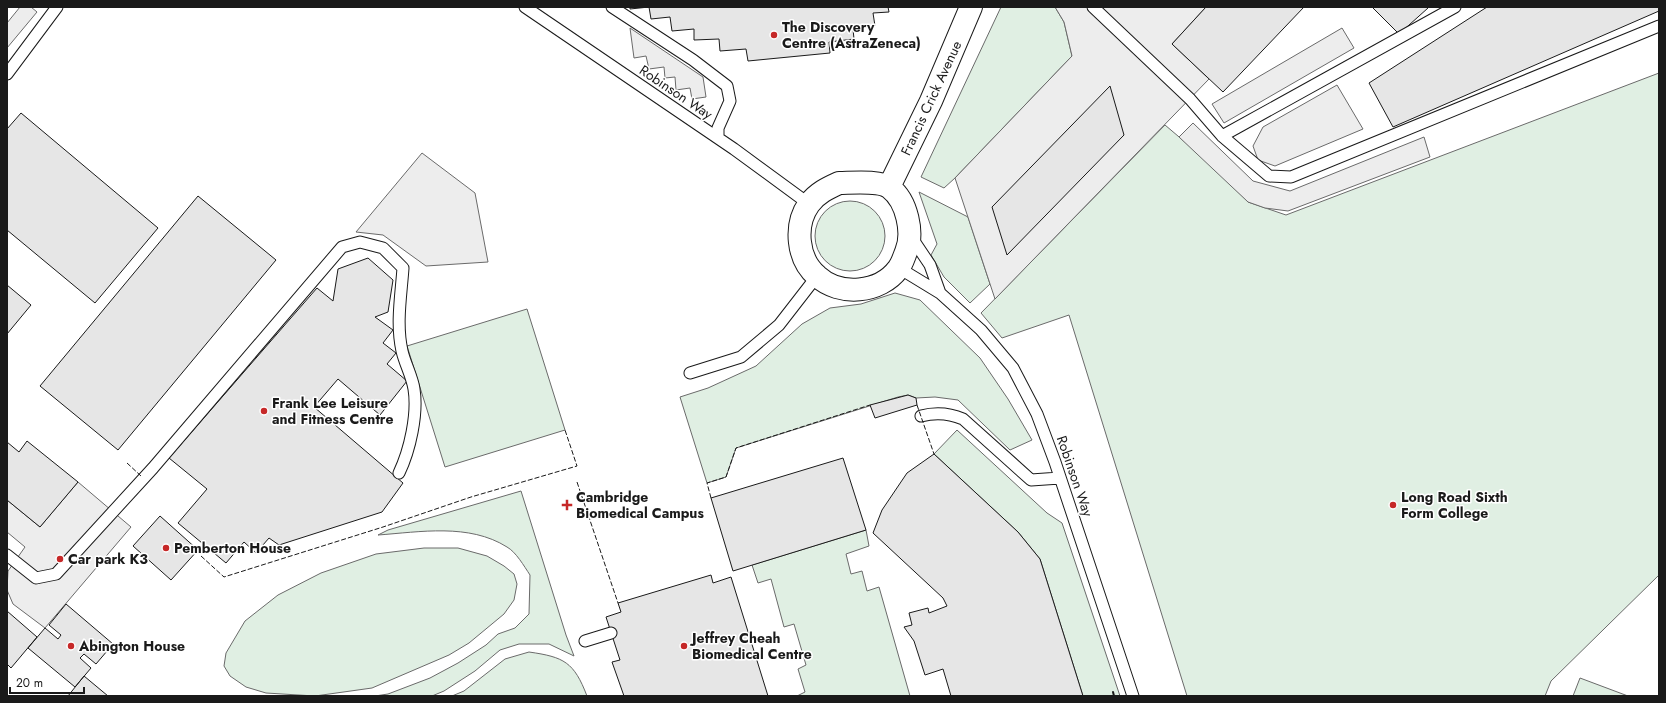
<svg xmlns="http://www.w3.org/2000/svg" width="1666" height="703" font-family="Jost,sans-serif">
  <rect width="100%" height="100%" fill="#fff"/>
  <path fill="#e0efe3" stroke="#6a6a6a" d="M 1001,7 L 1055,7 L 1064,22 L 1072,56 L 955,178 L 944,188 L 921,177 Z
    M 1659,73 L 1659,575 L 1551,681 L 1545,696 L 1187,696 L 1069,315 L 1002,338 L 981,313 L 1165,125 L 1205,159 L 1248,202 L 1286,215 Z
    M 919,192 L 968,217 L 990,284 L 970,303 L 944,277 L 931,255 L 937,244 Z
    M815 236a35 35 0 1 1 70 0a35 35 0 1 1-70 0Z
    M 895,293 L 920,300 L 980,358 L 1008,399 L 1032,440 L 1010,450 L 958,400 L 935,397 L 916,398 L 908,395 L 898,397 L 736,448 L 726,477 L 707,483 L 680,397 L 708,388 L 756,366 L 802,324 L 830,308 L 861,304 Z
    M 527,309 L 565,430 L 445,467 L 407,346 Z
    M 957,430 L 1047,513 L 1062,523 L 1120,696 L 1083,696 L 1040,559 L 1018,532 L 934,454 Z
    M 521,491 L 566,635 L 574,656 L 549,644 L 519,644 L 500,650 L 475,671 L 444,691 L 432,696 L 375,696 L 388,694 L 430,678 L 458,663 L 486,645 L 498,634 L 515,628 L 529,614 L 530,575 C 524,566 516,552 507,547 C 469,523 420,532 378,535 L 388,530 Z
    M 866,530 L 869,546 L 846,554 L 851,574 L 862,571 L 867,591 L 879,587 L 910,696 L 797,696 L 805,692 L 798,669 L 806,665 L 794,624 L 784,627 L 771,579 L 758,583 L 752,565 Z
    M 424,548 L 458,548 L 487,556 L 504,566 L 514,574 L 517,584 L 514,600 L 504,614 L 469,643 L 449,655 L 372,688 L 315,696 L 266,693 L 246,687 L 230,676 L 224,666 L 226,653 L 245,621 L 278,595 L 321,573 L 376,554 Z
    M 529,652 C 564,657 574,662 587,696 L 452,696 L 464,691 L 505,659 Z
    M 1580,678 L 1628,696 L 1573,696 Z"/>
  <path fill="#ededed" stroke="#6a6a6a" d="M 20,7 L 31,7 L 37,12 L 7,48 L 7,23 Z
    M 1055,7 L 1206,7 L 1172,44 L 1209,79 L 995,299 L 955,178 L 1072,56 L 1064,22 Z
    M 630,28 L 703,77 L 706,97 L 692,99 L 690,88 L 676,90 L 675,77 L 665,78 L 664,67 L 649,69 L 646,56 L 634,58 Z
    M 1342,28 L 1354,48 L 1224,123 L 1212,104 Z
    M 1337,85 L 1363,129 L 1275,166 L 1258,160 L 1253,146 L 1263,127 Z
    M 1193,123 L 1253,181 L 1290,191 L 1424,137 L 1430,157 L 1288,211 L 1265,208 L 1248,202 L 1179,137 Z
    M 422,153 L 475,193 L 488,262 L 426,266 L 383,235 L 356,232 Z
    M 78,482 L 131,527 L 45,628 L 13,604 L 7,590 L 8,571 L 25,547 L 7,532 L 7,500 L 40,527 Z"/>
  <path fill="#e6e6e6" stroke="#1a1a1a" d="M 630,7 L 888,7 L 889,12 L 873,13 L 875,26 L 853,29 L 854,39 L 829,42 L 830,53 L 748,61 L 746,49 L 720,51 L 719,39 L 694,40 L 694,29 L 672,31 L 670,17 L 651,19 L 649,7 L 630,9 Z
    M 1206,7 L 1304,7 L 1223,92 L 1172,44 Z
    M 1372,7 L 1428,7 L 1428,8 L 1399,34 Z
    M 1487,7 L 1659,7 L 1659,11 L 1393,127 L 1369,83 Z
    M 1110,86 L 1124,135 L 1007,255 L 992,207 Z
    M 21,113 L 158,228 L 95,303 L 7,230 L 7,129 Z
    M 198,196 L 276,260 L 118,450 L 40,386 Z
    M 368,258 L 393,280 L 388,312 L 375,317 L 393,330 L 383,343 L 396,353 L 387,364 L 407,381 L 380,415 L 338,379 L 314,407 L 403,483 L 382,512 L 279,545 L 269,538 L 256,553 L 244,542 L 226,563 L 178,523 L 207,489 L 169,458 L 317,288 L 333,301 L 338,269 Z
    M 7,285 L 31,305 L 7,334 Z
    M 908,395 L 916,398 L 917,405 L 875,418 L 870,405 Z
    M 27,441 L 78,482 L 40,527 L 7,500 L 7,442 L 19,452 Z
    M 934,454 L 1018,532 L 1040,559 L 1083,696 L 951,696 L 943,669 L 925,675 L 914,641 L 904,627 L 912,625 L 909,613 L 928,608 L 929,613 L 947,606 L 943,598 L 873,533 L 882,510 L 907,473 Z
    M 843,458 L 866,530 L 733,571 L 711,498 Z
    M 160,516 L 198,550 L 171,580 L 133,546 Z
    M 711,575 L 713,583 L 731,577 L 768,696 L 624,696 L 612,662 L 620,660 L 606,617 L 621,612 L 618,603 Z
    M 66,604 L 113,644 L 96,664 L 84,654 L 80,658 L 91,668 L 75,687 L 28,648 L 45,628 L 58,639 L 61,635 L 49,625 Z
    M 7,611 L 37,637 L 11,668 L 7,664 Z
    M 84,676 L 108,696 L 68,696 Z"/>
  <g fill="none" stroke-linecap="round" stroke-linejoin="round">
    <defs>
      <path id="lane" d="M 525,7 L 734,149 L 809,204
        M 612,7 L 693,60 L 727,86 L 730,101 L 718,128 L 718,138
        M 1093,7 L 1190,99 L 1222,136 L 1269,176 L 1291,177 L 1659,26
        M 7,74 L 57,7
        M 1222,136 L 1455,7
        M 910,235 L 930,265 L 940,293
        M 899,268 L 940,293 L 981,330 L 1013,368 L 1037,414 L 1055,462 L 1133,696
        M 690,373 L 741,357 L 779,325 L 817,276
        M 921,416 C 936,412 949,413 963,419 L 1031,480 L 1060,478
        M 7,555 L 36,578 L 56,574 L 153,468 L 342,247 L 360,242 L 383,248 L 403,268 C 401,296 396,324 402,351 C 405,364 412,376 414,389 C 418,414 410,450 399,473
        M 585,641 L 611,633"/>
      <path id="street" d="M 839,183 C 851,183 880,180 890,188 C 907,201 914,233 906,252 C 904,257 902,264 898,269 C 880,293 840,297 817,276 C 797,259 794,225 809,204 C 817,193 828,188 839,183 Z
        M 889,187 L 931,101 L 971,7"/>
    </defs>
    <use href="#lane" stroke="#1a1a1a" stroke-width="13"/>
    <use href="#street" stroke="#1a1a1a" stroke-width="24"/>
    <use href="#lane" stroke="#fff" stroke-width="11"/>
    <use href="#street" stroke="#fff" stroke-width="22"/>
    <path stroke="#1a1a1a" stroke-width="1" stroke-dasharray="5 2" stroke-linecap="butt" d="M 917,405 L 934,454
      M 127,463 L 141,476
      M 577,482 L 618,603
      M 711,498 L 707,483 L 726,477 L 736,448 L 870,405
      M 201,556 L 224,577 L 383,527 L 471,497 L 577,466 L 565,430"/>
    <path stroke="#1a1a1a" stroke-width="2" d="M 1113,692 L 1114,696"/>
  </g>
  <g fill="#c62828" stroke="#fff" stroke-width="1.5">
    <circle cx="774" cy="35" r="4"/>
    <circle cx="264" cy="411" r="4"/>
    <path d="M565 499h4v4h4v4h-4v4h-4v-4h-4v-4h4z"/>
    <circle cx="1393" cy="505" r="4"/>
    <circle cx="166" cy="548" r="4"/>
    <circle cx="60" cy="559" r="4"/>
    <circle cx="71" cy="646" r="4"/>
    <circle cx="684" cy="646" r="4"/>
  </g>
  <g text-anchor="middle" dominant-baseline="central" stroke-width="3" stroke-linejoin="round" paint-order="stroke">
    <g font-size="14" font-weight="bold" fill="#1a1a1a" stroke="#fff" text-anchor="start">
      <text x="782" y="27">The Discovery<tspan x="782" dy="16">Centre (AstraZeneca)</tspan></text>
      <text x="272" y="403">Frank Lee Leisure<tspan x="272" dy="16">and Fitness Centre</tspan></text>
      <text x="576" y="497">Cambridge<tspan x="576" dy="16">Biomedical Campus</tspan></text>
      <text x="1401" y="497">Long Road Sixth<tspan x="1401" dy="16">Form College</tspan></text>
      <text x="174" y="548">Pemberton House</text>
      <text x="68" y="559">Car park K3</text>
      <text x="692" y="638">Jeffrey Cheah<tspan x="692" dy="16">Biomedical Centre</tspan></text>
      <text x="79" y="646">Abington House</text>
    </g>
    <g font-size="14" fill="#1a1a1a" stroke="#fff">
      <text transform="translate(676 92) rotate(34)">Robinson Way</text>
      <text transform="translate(931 98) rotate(-65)">Francis Crick Avenue</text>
      <text transform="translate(1075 476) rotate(71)">Robinson Way</text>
    </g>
  </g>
  <rect width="1666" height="703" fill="none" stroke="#1a1a1a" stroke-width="16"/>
  <path d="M10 687v6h74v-6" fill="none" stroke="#1a1a1a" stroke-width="2"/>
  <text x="16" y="687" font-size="12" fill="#1a1a1a" stroke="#ffffff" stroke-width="3" paint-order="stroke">20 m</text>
</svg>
